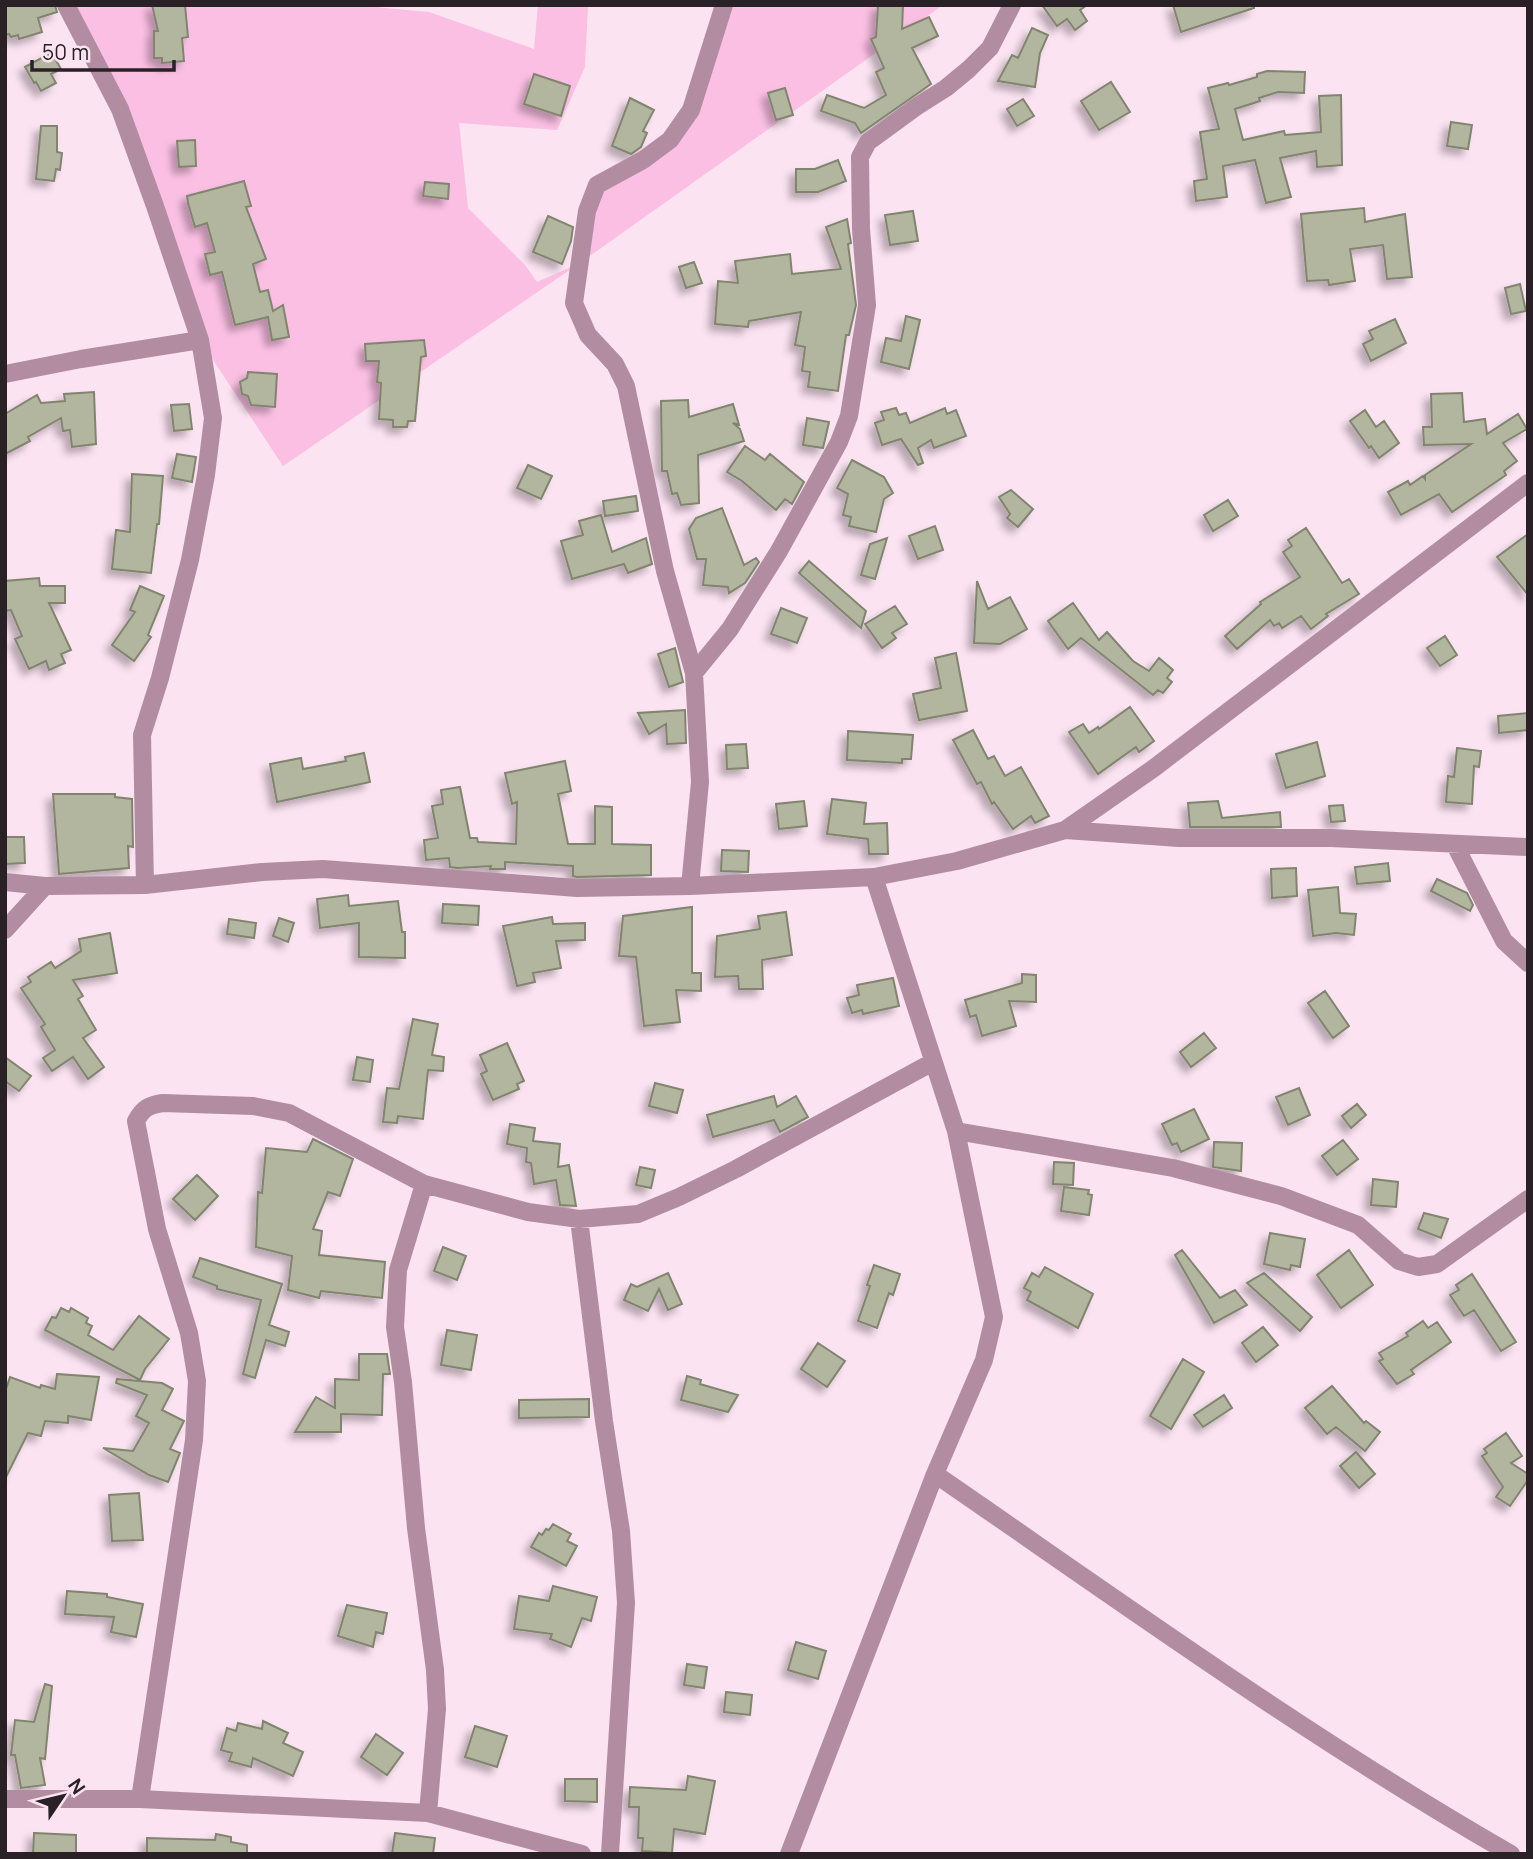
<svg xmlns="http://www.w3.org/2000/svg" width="1533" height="1859" font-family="Manrope,sans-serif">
  <defs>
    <filter id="shadow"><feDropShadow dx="-6" dy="6" stdDeviation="3.5" flood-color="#0004"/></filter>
  </defs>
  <rect width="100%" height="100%" fill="#fbe3f1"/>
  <path fill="#fbbfe3" d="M 66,5 L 353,5 L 429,12 L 534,49 L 538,5 L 588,5 L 585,67 L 557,130 L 459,123 L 468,208 L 525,265 L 537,282 L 580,263 L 597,185 L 670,140 L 724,5 L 943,5 L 580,263 L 283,466 L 200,340 L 155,206 Z"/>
  <path fill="#b2b69f" stroke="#81856f" stroke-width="2" filter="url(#shadow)" d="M 5,5 L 55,5 L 57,12 L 38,18 L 42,32 L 19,39 L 18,35 L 11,37 L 9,34 L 5,35 Z
    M 152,5 L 185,5 L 188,37 L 182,38 L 184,61 L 162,63 L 162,58 L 154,58 L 154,31 L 158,31 Z
    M 878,5 L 903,5 L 902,29 L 929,17 L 938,36 L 912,48 L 931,84 L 861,133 L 855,123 L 821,111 L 827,95 L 864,108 L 886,95 L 876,72 L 884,68 L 871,39 L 876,37 Z
    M 1042,5 L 1087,5 L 1080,10 L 1087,21 L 1075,30 L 1067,19 L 1057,26 Z
    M 1173,5 L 1254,5 L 1254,8 L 1181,32 Z
    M 1032,28 L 1048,35 L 1040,53 L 1035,87 L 998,81 L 1012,55 L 1018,58 Z
    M 49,54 L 50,57 L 53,55 L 61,69 L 51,74 L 56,83 L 41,91 L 36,82 L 34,83 L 25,67 Z
    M 1267,71 L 1305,72 L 1304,93 L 1278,92 L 1259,98 L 1260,101 L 1235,109 L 1243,140 L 1284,131 L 1285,135 L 1321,132 L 1319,96 L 1341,95 L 1342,165 L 1317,167 L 1316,151 L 1280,158 L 1291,197 L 1266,203 L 1255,160 L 1223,166 L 1227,197 L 1196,201 L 1194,181 L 1207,179 L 1200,132 L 1219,129 L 1208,88 L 1228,83 L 1229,85 L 1257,77 L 1257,74 Z
    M 534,74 L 570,86 L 561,116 L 524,104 Z
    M 1111,82 L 1130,112 L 1099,130 L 1081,101 Z
    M 785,88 L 793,115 L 776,120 L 768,93 Z
    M 630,98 L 654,110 L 643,131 L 647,133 L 641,147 L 631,154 L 612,146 Z
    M 1023,99 L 1034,116 L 1017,126 L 1007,109 Z
    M 1451,122 L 1472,125 L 1468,149 L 1447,146 Z
    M 41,126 L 57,126 L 57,152 L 62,153 L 60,170 L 56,169 L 54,181 L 36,179 Z
    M 195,140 L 196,166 L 179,167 L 177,141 Z
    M 838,160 L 846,181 L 818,192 L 796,192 L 796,169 L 815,169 Z
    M 244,181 L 251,206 L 246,207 L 266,259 L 253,264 L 260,292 L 268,290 L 273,311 L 283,305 L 289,337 L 272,340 L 268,317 L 235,325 L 222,272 L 210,275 L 205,254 L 215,252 L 207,223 L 195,227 L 188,203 L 187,196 Z
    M 425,182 L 449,184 L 448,199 L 423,196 Z
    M 1364,208 L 1365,222 L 1405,214 L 1412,277 L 1387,279 L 1383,245 L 1350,249 L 1355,281 L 1329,285 L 1328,280 L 1307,281 L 1301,214 Z
    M 913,211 L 918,241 L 890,245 L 885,215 Z
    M 548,216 L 573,227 L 571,241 L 562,264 L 533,252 Z
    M 847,219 L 851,243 L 848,244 L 856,305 L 849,335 L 846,335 L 838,391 L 808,387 L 810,372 L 802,371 L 805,347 L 795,345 L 801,312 L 749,321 L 748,327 L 715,324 L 718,281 L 738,283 L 735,261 L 790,254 L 792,274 L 841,269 L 826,227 Z
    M 694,262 L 702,283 L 686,288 L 679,267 Z
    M 1520,284 L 1526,311 L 1511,314 L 1505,288 Z
    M 906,316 L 920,320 L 909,369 L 881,362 L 886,338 L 901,341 Z
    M 1395,319 L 1406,343 L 1371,361 L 1363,344 L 1373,339 L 1369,331 Z
    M 424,340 L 426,356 L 421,357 L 415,421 L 408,421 L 407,427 L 393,427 L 393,420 L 379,419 L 381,383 L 377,382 L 379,361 L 366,361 L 365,344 Z
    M 248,372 L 277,374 L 275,407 L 251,405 L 248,396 L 242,394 L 240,382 L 247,378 Z
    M 94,392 L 96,444 L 72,447 L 70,430 L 63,431 L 61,418 L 28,437 L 30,441 L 5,454 L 5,414 L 37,395 L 41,403 L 65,401 L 64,394 Z
    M 1462,393 L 1464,422 L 1485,419 L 1487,434 L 1518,414 L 1527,429 L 1503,443 L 1517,461 L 1504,471 L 1506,475 L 1452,512 L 1439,494 L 1401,515 L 1388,492 L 1408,481 L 1410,485 L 1423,476 L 1425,479 L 1425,475 L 1471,444 L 1424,445 L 1423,427 L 1432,427 L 1431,394 Z
    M 688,400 L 689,417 L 733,404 L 739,425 L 733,423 L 740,429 L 744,441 L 698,455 L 699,503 L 681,505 L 677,493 L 672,494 L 667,471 L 662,471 L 661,401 Z
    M 189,404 L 192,429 L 174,431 L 171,405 Z
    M 896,408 L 899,415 L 906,413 L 910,423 L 945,408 L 947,414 L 956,410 L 966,436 L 934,448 L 931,440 L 918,448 L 923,463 L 918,465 L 901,439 L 882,445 L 875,423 L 884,420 L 881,412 Z
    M 1365,410 L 1376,427 L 1384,421 L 1399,443 L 1379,458 L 1371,446 L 1369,448 L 1350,421 Z
    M 807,418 L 829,422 L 823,448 L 803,445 Z
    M 745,446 L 765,460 L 770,454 L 804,482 L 792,504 L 785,499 L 776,510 L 742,481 L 727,472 Z
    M 177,454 L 196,457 L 192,482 L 172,478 Z
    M 852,460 L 884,477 L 893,493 L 884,499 L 876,532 L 849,526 L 851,517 L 843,515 L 848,494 L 837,488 Z
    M 528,465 L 552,476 L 541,499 L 517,488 Z
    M 132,474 L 163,476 L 159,524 L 157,524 L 151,573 L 112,569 L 116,530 L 130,532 Z
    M 1011,490 L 1033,509 L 1018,527 L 1007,518 L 1010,514 L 999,497 Z
    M 636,496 L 638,511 L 605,516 L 603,501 Z
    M 1228,500 L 1238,516 L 1213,531 L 1204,515 Z
    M 722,508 L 744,565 L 756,558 L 759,562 L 745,583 L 729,593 L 728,587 L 703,585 L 706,559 L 697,559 L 689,529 L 696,518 Z
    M 601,515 L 612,552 L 646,538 L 652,564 L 628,573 L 624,564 L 572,579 L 561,541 L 583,535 L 579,521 Z
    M 935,526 L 943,550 L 918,559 L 909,536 Z
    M 1306,528 L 1342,583 L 1349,579 L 1359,594 L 1326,614 L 1328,616 L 1311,629 L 1301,616 L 1282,628 L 1279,623 L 1274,626 L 1270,620 L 1237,649 L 1225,636 L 1261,604 L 1260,602 L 1300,577 L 1283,552 L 1292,546 L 1288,540 Z
    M 1528,534 L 1528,595 L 1497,557 Z
    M 887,538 L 875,579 L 861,575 L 870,544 Z
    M 809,561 L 866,611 L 861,628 L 799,573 Z
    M 39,578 L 40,586 L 65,586 L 65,603 L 49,603 L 71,650 L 61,654 L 65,663 L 49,670 L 46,661 L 29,669 L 15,639 L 22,636 L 11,610 L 5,611 L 5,581 Z
    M 977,581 L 988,609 L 1010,597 L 1027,629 L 1000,644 L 974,643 Z
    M 140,586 L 164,596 L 148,635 L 151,637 L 134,661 L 112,645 L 135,612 L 130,610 Z
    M 1073,603 L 1099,640 L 1107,632 L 1133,661 L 1149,671 L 1159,658 L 1173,670 L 1167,678 L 1172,682 L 1163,693 L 1158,690 L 1153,695 L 1081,638 L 1068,649 L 1048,621 Z
    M 895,606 L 907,624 L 892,633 L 896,638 L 882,648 L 865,624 Z
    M 781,608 L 807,618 L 797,643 L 771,634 Z
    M 1445,636 L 1457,655 L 1440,666 L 1427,648 Z
    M 675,648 L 683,682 L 669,687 L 658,654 Z
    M 956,653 L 967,711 L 919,720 L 913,694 L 941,688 L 935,658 Z
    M 1130,707 L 1154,741 L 1139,752 L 1136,747 L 1098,774 L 1069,732 L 1083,724 L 1089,733 L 1098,727 L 1099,729 Z
    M 685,710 L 686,743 L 667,744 L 666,724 L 649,734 L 638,713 Z
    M 1528,713 L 1528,730 L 1499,733 L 1498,716 Z
    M 973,730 L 988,759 L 994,756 L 1005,776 L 1021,767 L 1049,816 L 1035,823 L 1031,816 L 1013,829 L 994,802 L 992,804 L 981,782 L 977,784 L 953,740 Z
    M 848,731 L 913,735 L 911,759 L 902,759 L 902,763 L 847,760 Z
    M 1317,742 L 1325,776 L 1286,788 L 1276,754 Z
    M 746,744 L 748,768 L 727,769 L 726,745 Z
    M 1457,748 L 1481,751 L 1479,767 L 1474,766 L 1472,804 L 1446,802 L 1448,776 L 1454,777 Z
    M 364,753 L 370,782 L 277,802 L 270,764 L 301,758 L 303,769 L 346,761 L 345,757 Z
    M 565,761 L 571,791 L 558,794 L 568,844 L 595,844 L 595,806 L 612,807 L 612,844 L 651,845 L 651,875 L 577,877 L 573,876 L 573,866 L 505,862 L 505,869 L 490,869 L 491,866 L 458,868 L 450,867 L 449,858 L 426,860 L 424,840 L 438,838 L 432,806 L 443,804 L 441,790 L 460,787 L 470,838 L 477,838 L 478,842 L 516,844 L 517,802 L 512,804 L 505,773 Z
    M 53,794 L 115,794 L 115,797 L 132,799 L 133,847 L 128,846 L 129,868 L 59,874 Z
    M 832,799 L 866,803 L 864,824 L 887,823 L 888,854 L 869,854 L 868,839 L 827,834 Z
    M 804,801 L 807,826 L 779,829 L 776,804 Z
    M 1218,801 L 1222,818 L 1280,812 L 1281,827 L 1190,827 L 1188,803 Z
    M 1343,805 L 1345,821 L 1331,822 L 1329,806 Z
    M 5,837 L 24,837 L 25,863 L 5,864 Z
    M 722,850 L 749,851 L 748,872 L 721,871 Z
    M 1388,863 L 1390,881 L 1357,884 L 1355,867 Z
    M 1296,868 L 1297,896 L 1272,898 L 1271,869 Z
    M 1437,879 L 1467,893 L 1473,905 L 1470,911 L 1431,891 Z
    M 1338,887 L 1340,913 L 1356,914 L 1354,935 L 1336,933 L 1313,936 L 1308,890 Z
    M 348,895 L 349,906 L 398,901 L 402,932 L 405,932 L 405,958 L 359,957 L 359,923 L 320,928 L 317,899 Z
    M 443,904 L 479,906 L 478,925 L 442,923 Z
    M 692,907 L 692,973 L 701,973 L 701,991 L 676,990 L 680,1022 L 644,1026 L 636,957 L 619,956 L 623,916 Z
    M 786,912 L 792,955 L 762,960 L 763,989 L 739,989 L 738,976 L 715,977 L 717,936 L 760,929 L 758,916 Z
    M 552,917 L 553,924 L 585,923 L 585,940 L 556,941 L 561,968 L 533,973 L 535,982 L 517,986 L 503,926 Z
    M 279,918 L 294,923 L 288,942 L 273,936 Z
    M 229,919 L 256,923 L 254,938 L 227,934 Z
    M 110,933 L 117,973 L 73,980 L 83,996 L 78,999 L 96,1030 L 83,1038 L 104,1067 L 88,1079 L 73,1057 L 52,1071 L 43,1058 L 55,1050 L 41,1027 L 45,1024 L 21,988 L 31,982 L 28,977 L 51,962 L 55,968 L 81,951 L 79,939 Z
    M 1022,974 L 1036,975 L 1036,1002 L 1009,1001 L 1016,1026 L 982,1036 L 976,1015 L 970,1017 L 965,1000 L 1022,983 Z
    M 893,978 L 899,1006 L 863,1014 L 862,1010 L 852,1013 L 847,998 L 859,995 L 857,985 Z
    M 1325,991 L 1349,1026 L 1333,1038 L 1308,1003 Z
    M 413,1019 L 438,1024 L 432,1055 L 444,1057 L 443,1071 L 428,1070 L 423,1119 L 398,1116 L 397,1123 L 383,1122 L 387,1088 L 399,1089 Z
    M 1204,1033 L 1216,1048 L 1191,1067 L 1180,1052 Z
    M 507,1043 L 524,1081 L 517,1084 L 519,1089 L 493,1100 L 481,1074 L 487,1071 L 480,1055 Z
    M 5,1057 L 31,1076 L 19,1091 L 5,1081 Z
    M 357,1057 L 373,1060 L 370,1082 L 353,1080 Z
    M 655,1083 L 683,1090 L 677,1113 L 649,1106 Z
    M 1299,1088 L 1310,1115 L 1288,1125 L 1276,1097 Z
    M 774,1096 L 777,1107 L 796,1096 L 808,1117 L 780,1132 L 774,1120 L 713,1137 L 707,1115 Z
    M 1357,1104 L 1366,1115 L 1351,1128 L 1342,1116 Z
    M 1194,1109 L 1209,1139 L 1181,1152 L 1177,1143 L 1172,1145 L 1162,1124 Z
    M 510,1124 L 535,1128 L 533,1141 L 560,1144 L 558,1167 L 569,1165 L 576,1206 L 560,1205 L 556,1180 L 534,1184 L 531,1163 L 526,1162 L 527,1148 L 507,1144 Z
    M 313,1139 L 353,1159 L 340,1196 L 328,1192 L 313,1229 L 322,1231 L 319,1255 L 385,1262 L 382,1298 L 321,1291 L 319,1298 L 288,1290 L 292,1256 L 256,1247 L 258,1192 L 262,1193 L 266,1148 L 307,1152 Z
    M 1343,1140 L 1358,1159 L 1337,1175 L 1322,1156 Z
    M 1214,1142 L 1242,1143 L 1241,1171 L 1213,1167 Z
    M 1054,1162 L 1074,1163 L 1073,1185 L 1053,1184 Z
    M 640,1167 L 655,1170 L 651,1188 L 636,1185 Z
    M 197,1175 L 218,1196 L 195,1220 L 173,1199 Z
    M 1373,1179 L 1398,1182 L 1396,1207 L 1371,1205 Z
    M 1064,1187 L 1089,1190 L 1088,1194 L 1092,1195 L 1089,1215 L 1061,1211 Z
    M 1424,1213 L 1448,1219 L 1441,1238 L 1418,1229 Z
    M 1270,1233 L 1305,1239 L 1300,1267 L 1291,1265 L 1290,1270 L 1264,1264 Z
    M 443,1247 L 466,1256 L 457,1280 L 434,1271 Z
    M 1182,1250 L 1220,1298 L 1235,1290 L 1247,1305 L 1214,1323 L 1175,1255 Z
    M 1349,1250 L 1373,1285 L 1341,1308 L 1317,1275 Z
    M 200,1258 L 282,1284 L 269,1325 L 289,1332 L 285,1346 L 266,1340 L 255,1378 L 243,1374 L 261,1300 L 217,1289 L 217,1286 L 193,1277 Z
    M 874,1265 L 900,1274 L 893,1295 L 889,1293 L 877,1328 L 858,1321 L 870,1286 L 867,1285 Z
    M 1045,1267 L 1093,1294 L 1078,1328 L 1027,1300 L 1031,1292 L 1024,1288 L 1032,1273 L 1039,1277 Z
    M 668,1273 L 682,1304 L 668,1310 L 659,1289 L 648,1311 L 624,1300 L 631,1284 L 637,1287 Z
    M 1264,1273 L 1312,1317 L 1300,1331 L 1247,1283 Z
    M 1472,1274 L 1516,1342 L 1501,1351 L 1474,1310 L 1464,1316 L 1450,1295 L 1459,1290 L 1456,1285 Z
    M 61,1308 L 69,1312 L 71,1308 L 88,1318 L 86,1323 L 92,1326 L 88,1335 L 113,1350 L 139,1316 L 169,1339 L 145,1369 L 140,1380 L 45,1330 L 52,1317 L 56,1318 Z
    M 1423,1321 L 1428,1328 L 1437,1322 L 1451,1342 L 1411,1370 L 1414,1374 L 1397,1384 L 1379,1361 L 1383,1359 L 1379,1353 L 1408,1336 L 1406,1333 Z
    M 1263,1327 L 1278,1345 L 1256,1362 L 1242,1343 Z
    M 447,1330 L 477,1335 L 471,1370 L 441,1365 Z
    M 818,1343 L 845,1361 L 827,1387 L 801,1369 Z
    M 359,1354 L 387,1354 L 390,1374 L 383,1374 L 382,1415 L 341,1414 L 341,1432 L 295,1432 L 316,1397 L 335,1408 L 335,1379 L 359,1380 Z
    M 1183,1359 L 1204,1372 L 1171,1429 L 1150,1416 Z
    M 57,1374 L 99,1377 L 91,1420 L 68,1416 L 68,1423 L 45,1421 L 41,1436 L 28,1433 L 5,1479 L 5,1392 L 10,1377 L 40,1388 L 41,1385 L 55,1389 Z
    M 687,1376 L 701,1380 L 700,1384 L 738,1395 L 728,1412 L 681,1400 Z
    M 117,1379 L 162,1383 L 173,1389 L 162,1410 L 184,1421 L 170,1449 L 180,1453 L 168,1482 L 149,1475 L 103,1448 L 133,1451 L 149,1423 L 136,1416 L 147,1395 L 116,1383 Z
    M 1332,1386 L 1364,1423 L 1366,1421 L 1380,1432 L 1365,1451 L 1336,1427 L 1327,1434 L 1305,1408 Z
    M 1224,1395 L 1232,1408 L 1203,1427 L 1194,1415 Z
    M 589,1399 L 589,1417 L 519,1418 L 519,1400 Z
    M 1506,1433 L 1522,1456 L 1511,1463 L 1528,1474 L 1528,1480 L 1510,1506 L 1496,1497 L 1503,1487 L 1482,1456 L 1487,1453 L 1484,1449 Z
    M 1356,1452 L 1375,1474 L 1359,1488 L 1340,1466 Z
    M 139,1493 L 143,1540 L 112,1541 L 109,1495 Z
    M 553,1524 L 571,1534 L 567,1541 L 577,1546 L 566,1566 L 531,1547 L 539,1533 L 542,1535 L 546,1529 L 549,1530 Z
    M 553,1586 L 597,1597 L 591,1621 L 582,1618 L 571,1647 L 550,1639 L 552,1634 L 514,1629 L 519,1596 L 549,1601 Z
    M 67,1591 L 107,1594 L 107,1597 L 143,1604 L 136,1637 L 111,1632 L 114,1617 L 65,1614 Z
    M 347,1605 L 387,1613 L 383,1634 L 376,1632 L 373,1647 L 338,1636 Z
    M 796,1642 L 826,1651 L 818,1679 L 788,1670 Z
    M 687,1664 L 707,1667 L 704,1688 L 684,1685 Z
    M 45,1684 L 52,1686 L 45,1759 L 40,1758 L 45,1785 L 21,1788 L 15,1755 L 11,1755 L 15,1720 L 34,1722 Z
    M 726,1692 L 752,1695 L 750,1715 L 724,1712 Z
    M 263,1721 L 288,1733 L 283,1743 L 303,1752 L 293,1776 L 253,1758 L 251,1767 L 229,1761 L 232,1753 L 221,1750 L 227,1728 L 236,1731 L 238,1723 L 262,1729 Z
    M 475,1726 L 507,1736 L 497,1767 L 465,1757 Z
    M 376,1734 L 403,1753 L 387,1775 L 361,1757 Z
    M 688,1776 L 715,1781 L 705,1834 L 674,1829 L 672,1853 L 642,1851 L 643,1838 L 638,1838 L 639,1807 L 629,1807 L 630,1787 L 686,1790 Z
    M 565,1779 L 597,1779 L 597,1802 L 565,1801 Z
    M 34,1833 L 76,1835 L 76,1854 L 33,1854 Z
    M 395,1833 L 435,1838 L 433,1854 L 392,1854 Z
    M 216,1834 L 231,1837 L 231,1842 L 247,1845 L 247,1854 L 147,1854 L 147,1838 L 215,1840 Z"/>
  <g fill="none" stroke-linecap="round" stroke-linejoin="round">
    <path stroke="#b28da2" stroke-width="18" d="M 66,5 L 120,109 L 155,206 L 200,340 L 213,418 L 206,475 L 190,560 L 160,678 L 142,735 L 145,885
      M 5,374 L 81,359 L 200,340
      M 694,673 L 730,629 L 779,551 L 839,442 L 849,416 L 867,305 L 861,229 L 860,157 L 868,142 L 916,107 L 946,88 L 969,69 L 990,48 L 1012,5
      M 1065,830 L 1179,838 L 1331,838 L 1528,847
      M 1455,845 L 1504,941 L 1528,963
      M 5,882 L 45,886
      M 690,886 L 700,782 L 694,673 L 665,571 L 626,386 L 615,364 L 588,335 L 574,303 L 587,211 L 597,185 L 643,160 L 670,140 L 691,110 L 724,5
      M 5,930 L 45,886 L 145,885 L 262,872 L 323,869 L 577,888 L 690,886 L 874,877 L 957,861 L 1065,830 L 1154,768 L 1528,483
      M 956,1131 L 1173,1168 L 1281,1196 L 1358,1225 L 1399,1261 L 1418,1267 L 1437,1264 L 1528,1199
      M 424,1184 L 398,1270 L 395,1327 L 403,1382 L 416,1528 L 435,1670 L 437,1709 L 428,1813
      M 579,1219 L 604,1421 L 621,1531 L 626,1603 L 610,1854
      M 935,1474 C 1124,1604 1312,1740 1511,1854
      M 5,1799 L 140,1799 L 428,1813 L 582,1854
      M 140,1799 L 194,1440 L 197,1381 L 189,1333 L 157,1229 L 136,1121 C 143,1108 149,1105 163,1103 L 253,1106 L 289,1113 L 424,1184 L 528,1212 L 579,1219 L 638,1214 L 679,1197 L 736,1169 L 933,1062
      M 789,1854 L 935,1474 L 984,1360 L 994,1317 L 956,1131 L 874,877"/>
  </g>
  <rect width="1533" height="1859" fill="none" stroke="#2a2126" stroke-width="14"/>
  <g transform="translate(63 1796) rotate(55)" stroke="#fbe3f1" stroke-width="5" paint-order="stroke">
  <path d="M0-5L12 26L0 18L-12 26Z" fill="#2a2126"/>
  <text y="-10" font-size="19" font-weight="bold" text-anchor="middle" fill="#2a2126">N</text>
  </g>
  <path d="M32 60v10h142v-10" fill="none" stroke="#2a2126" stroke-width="3.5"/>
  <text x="42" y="60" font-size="21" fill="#2a2126" stroke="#fbe3f1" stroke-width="5" paint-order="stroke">50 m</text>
</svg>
